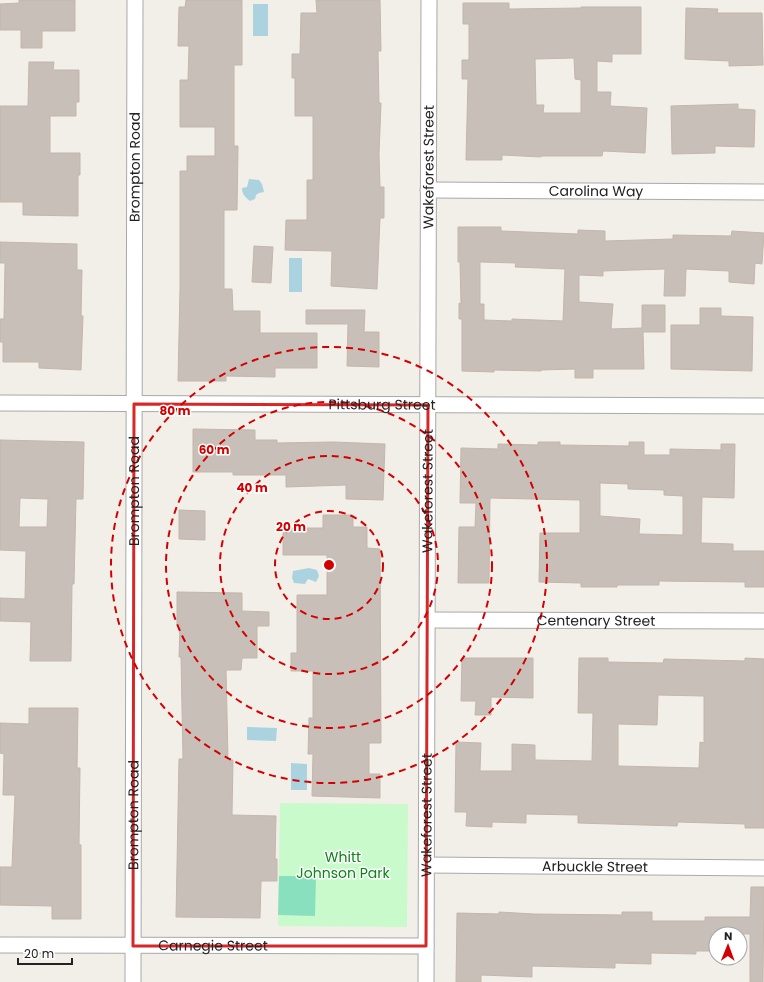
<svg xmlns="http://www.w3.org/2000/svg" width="764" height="982" font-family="Poppins,sans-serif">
  <rect width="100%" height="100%" fill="#f2efe9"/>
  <path fill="#c8facc" d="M 280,803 L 408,804 L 407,927 L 278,926 Z"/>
  <path fill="#88e0be" d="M 279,876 L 316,876 L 315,916 L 278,915 Z"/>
  <path fill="#aad3df" d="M 253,4 L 268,4 L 268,36 L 253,36 Z
    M 249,179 L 259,180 L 262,184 L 264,192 L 259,193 L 256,195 L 255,199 L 250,201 C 245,197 242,194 242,188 L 247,187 Z
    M 289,258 L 302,258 L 302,292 L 289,292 Z
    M 309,568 L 317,570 L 319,576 L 316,582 L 308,579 L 305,584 L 294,583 L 292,578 L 293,571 Z
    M 247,727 L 277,728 L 276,741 L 247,740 Z
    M 291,763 L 307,764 L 307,790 L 291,790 Z"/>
  <path fill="#c7bfb8" stroke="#c4b6ab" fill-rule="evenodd" d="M 19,0 L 75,0 L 75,31 L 42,31 L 42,48 L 21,48 L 21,30 L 0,30 L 0,4 L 19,3 Z
    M 186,0 L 242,0 L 242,65 L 234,65 L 234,146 L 238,146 L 237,210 L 224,210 L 224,289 L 232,289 L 233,311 L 260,311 L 260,333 L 317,333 L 317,368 L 275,368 L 275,377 L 226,376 L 226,381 L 178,381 L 180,289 L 180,171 L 187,171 L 187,156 L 215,156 L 215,127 L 180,127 L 180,80 L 188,80 L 189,46 L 178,46 L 179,7 L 185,7 Z
    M 316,0 L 380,0 L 381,51 L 378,51 L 379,103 L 381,103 L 379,154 L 380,187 L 384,187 L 384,218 L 380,218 L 377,289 L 331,286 L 332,251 L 285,250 L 286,220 L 307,220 L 307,180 L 313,180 L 313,116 L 295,116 L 295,78 L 292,78 L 292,54 L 300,54 L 301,13 L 317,13 Z
    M 463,3 L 509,3 L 509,9 L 581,8 L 581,7 L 641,7 L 641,54 L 612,54 L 612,62 L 597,61 L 597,92 L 611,92 L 610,106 L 647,108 L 645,153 L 603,151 L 602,156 L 541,156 L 541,157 L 502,155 L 502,160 L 466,160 L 468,79 L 462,79 L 462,60 L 469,60 L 469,24 L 463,24 ZM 574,58 L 575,79 L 581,80 L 581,113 L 543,113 L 544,105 L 536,105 L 535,59 Z
    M 686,8 L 718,9 L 717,13 L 762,13 L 763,65 L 729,66 L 729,61 L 685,59 Z
    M 29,62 L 54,62 L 53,70 L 79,70 L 79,102 L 76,102 L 76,116 L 50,116 L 50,153 L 80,153 L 80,175 L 78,175 L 78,216 L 23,215 L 23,202 L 0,202 L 0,106 L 28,106 Z
    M 738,104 L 738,109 L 755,110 L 754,147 L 715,146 L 715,153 L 672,154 L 671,106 Z
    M 458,227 L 501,227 L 501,231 L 578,234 L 578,230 L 605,231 L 605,241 L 673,239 L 673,235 L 731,236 L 732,231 L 764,233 L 762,264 L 755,263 L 754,284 L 729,282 L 729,271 L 686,269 L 685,296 L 664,296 L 665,269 L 603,271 L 603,276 L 579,275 L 579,302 L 613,304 L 611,329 L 642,328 L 642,305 L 665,305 L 665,332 L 643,332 L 644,369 L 593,369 L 593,378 L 575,378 L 575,369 L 541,370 L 541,371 L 494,370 L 494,372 L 462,371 L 462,319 L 459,319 L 459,303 L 461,304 L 460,262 L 458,262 ZM 480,262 L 516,263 L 515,267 L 565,269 L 563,321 L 512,319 L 512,321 L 484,320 L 484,304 L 480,304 Z
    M 0,242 L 77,244 L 77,270 L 82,270 L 81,316 L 83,316 L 81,370 L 39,368 L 39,362 L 3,362 L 3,342 L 0,342 L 0,319 L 4,319 L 5,263 L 0,263 Z
    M 254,246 L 273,247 L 271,283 L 252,282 Z
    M 700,308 L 721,308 L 721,316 L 753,317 L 752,371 L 671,369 L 671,325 L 700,325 Z
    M 306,310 L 365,310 L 364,332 L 379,332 L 379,367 L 347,366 L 348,324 L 306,324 Z
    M 193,429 L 255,430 L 255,440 L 277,440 L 277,443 L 333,442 L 385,444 L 383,500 L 346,499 L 346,485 L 286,487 L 286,475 L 233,475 L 233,472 L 193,472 Z
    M 0,440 L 84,442 L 83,499 L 76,499 L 74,584 L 72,584 L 71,661 L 30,661 L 31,622 L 0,621 L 0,598 L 25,599 L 26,551 L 0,550 ZM 20,498 L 48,499 L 47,527 L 19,527 Z
    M 538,442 L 560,442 L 560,445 L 629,446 L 629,442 L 644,442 L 644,455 L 670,455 L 670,449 L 721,450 L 721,444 L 735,444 L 734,498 L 702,497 L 701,543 L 733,544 L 733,551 L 764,551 L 764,587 L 745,587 L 745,582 L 659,581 L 659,585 L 617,585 L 617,587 L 581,587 L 581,583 L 539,582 L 540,533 L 580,533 L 580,500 L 532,499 L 490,498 L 489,583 L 458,583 L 459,527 L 475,527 L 476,503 L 460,503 L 461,448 L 498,449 L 498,444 L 538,445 ZM 600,483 L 628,484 L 628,489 L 664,490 L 664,495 L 683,496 L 683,535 L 639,534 L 640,519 L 600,516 Z
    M 179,510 L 205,511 L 205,540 L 179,539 Z
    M 323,515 L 353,515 L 353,527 L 367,527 L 367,548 L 380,549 L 381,743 L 369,743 L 369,774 L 380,774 L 380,798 L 312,796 L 313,754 L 308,754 L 309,718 L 313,718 L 313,671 L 291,671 L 291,653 L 297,653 L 297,595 L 327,595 L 327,555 L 283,555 L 283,528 L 323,528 Z
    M 177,592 L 242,593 L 242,611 L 269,612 L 269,626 L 257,626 L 257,658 L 242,658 L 241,670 L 226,670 L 228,760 L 233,760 L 232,815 L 276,816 L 275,859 L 277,859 L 277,881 L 261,881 L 260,918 L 176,917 L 179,759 L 183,759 L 181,657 L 179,657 L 180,625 L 177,625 Z
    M 462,658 L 533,658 L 533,698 L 491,697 L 491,715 L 475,715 L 476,701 L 461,701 Z
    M 579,658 L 608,658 L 608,662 L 663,663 L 664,659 L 745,661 L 745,658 L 764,659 L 764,828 L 745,828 L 745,824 L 678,822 L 677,826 L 578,823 L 578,815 L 526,814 L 526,823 L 492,822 L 492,827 L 466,826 L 467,812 L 455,812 L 456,742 L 481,743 L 480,771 L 512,771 L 512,744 L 535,745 L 535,760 L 592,761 L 593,713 L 578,713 ZM 658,695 L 704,696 L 704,743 L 700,742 L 699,768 L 618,766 L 618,724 L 657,725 Z
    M 29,708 L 78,708 L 77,768 L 80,768 L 79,844 L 81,845 L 81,919 L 52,919 L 52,906 L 0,905 L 0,867 L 12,867 L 15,795 L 3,795 L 4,754 L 0,753 L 0,723 L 29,724 Z
    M 751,887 L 764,887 L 763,982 L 750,982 L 750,934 L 716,934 L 716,951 L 696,951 L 696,954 L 651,953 L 651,964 L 615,963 L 615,968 L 532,966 L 532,977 L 481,975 L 481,982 L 456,982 L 457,913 L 499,914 L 499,912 L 534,914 L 622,915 L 622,912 L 652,912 L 652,921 L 705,921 L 705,917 L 750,917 Z"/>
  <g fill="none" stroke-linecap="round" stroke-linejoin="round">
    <defs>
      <g id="street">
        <path id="s1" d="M 428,190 L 764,192"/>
        <path id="s2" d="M 0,403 L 764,406"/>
        <path id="s3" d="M 427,620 L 764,621"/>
        <path id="s4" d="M 427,865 L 764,868"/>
        <path id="s5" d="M 0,945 L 426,946"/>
        <path id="s6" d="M 133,982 L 135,0"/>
        <path id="s7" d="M 426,982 L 429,0"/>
      </g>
    </defs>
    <use href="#street" stroke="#a9a9a9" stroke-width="17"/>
    <use href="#street" stroke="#fff" stroke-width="15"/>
  </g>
  <path fill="none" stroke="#d62828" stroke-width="3" stroke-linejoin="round" d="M 134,404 L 428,405 L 426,946 L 133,946 Z"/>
  <g fill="none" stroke="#d40000" stroke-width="2" stroke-dasharray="7 5">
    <circle cx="329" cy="565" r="54"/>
    <circle cx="329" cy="565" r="109"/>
    <circle cx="329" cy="565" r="163"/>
    <circle cx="329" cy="565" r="218"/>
  </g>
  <g text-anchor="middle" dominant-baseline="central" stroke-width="3" stroke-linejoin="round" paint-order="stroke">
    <g font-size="14" fill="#222" stroke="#fff">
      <text stroke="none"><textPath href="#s6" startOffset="815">Brompton Road</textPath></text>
      <text stroke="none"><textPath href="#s7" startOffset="815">Wakeforest Street</textPath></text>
      <text stroke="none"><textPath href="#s1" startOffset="168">Carolina Way</textPath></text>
      <text stroke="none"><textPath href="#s2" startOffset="382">Pittsburg Street</textPath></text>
      <text stroke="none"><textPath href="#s6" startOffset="491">Brompton Road</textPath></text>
      <text stroke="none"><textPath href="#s7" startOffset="491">Wakeforest Street</textPath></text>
      <text stroke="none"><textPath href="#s3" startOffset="169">Centenary Street</textPath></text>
      <text stroke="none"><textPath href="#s6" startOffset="167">Brompton Road</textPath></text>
      <text stroke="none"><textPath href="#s7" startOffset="167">Wakeforest Street</textPath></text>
      <text stroke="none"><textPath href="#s4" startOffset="168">Arbuckle Street</textPath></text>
      <text stroke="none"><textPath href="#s5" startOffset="213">Carnegie Street</textPath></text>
    </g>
    <g font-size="14" fill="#0c8416" stroke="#fff">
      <text x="343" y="857">Whitt<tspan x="343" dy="16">Johnson Park</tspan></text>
    </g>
  </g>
  <circle cx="329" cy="565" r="6" fill="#d40000" stroke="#fff" stroke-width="2"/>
  <g font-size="12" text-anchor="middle" font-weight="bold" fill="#d40000" stroke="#fff" stroke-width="3" stroke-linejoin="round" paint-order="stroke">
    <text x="175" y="415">80 m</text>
    <text x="214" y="454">60 m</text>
    <text x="252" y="492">40 m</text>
    <text x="291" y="531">20 m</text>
  </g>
  <g transform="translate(728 946) rotate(1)"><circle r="19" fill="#ffffff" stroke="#a7a7a7"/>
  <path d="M0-3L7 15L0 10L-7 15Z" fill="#d40000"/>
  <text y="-6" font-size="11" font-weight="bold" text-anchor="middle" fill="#222222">N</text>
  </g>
  <path d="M18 958v6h54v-6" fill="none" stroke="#222222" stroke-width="2"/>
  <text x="24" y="958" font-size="12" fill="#222222" stroke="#ffffff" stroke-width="3" paint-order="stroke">20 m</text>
</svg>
